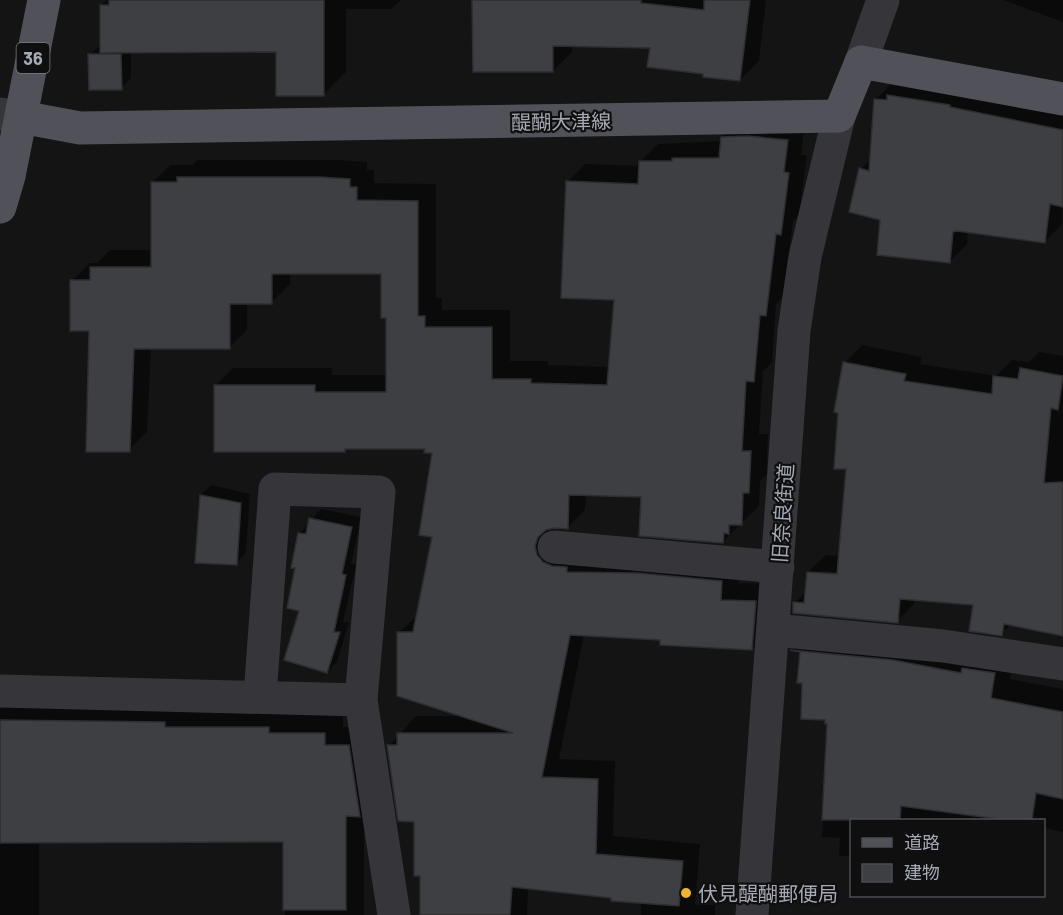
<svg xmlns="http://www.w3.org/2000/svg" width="1063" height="915" font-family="Barlow,'Noto Sans JP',sans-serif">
  <rect width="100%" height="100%" fill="#141415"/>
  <path fill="#0007" fill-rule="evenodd" d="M 107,0 L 401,0 L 391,9 L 346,9 L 346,72 L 323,95 L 277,50 L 131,51 L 131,78 L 121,88 L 90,54 L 102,44 L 101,6 Z
    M 473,0 L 766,0 L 759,61 L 740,80 L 705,73 L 651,47 L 572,45 L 572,52 L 553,71 Z
    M 1003,0 L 1063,0 L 1063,22 Z
    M 892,83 L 1063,110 L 1062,224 L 1045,241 L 968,231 L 967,244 L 950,261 L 882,218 L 861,169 L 871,159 L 875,100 Z
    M 740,119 L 805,123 L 801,155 L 807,155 L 799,215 L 793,221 L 783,297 L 776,304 L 772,363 L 763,371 L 759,434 L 768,434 L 767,454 L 767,474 L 760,481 L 759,506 L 723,542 L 642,496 L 586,494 L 585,510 L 567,528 L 553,528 L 554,536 L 739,563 L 738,583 L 773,584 L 770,631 L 752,649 L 662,639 L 584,634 L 559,759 L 615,761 L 613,836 L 700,844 L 695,905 L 715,905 L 715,915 L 641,915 L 641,902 L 528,888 L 527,915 L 422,915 L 422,875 L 415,820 L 389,746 L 416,716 L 462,716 L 398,633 L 418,615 L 433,536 L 434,451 L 426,448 L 347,448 L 345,450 L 215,386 L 233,368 L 332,368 L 332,375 L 387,375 L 387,316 L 382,272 L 290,272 L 290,284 L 272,302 L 247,302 L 247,330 L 229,348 L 151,348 L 147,432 L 129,450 L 90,330 L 72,281 L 90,263 L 97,263 L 110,250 L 152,250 L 152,183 L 170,165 L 192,165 L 197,160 L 338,160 L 367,162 L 367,170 L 374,170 L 374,183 L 436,184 L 436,298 L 442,298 L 442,310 L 510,310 L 510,361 L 548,361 L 548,365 L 610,367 L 615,299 L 567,182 L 585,164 L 640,166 L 640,162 L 658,144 L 722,141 L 722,137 Z
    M 862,345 L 922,357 L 920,364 L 996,376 L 1012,360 L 1029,362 L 1039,352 L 1063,356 L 1063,626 L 1011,624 L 1001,634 L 975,603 L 915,599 L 914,604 L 897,621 L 795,603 L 807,591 L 808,572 L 826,555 L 840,556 L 847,468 L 845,363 ZM 822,571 L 845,573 L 845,576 L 822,574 Z
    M 211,485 L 250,494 L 246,553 L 236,563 L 201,495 Z
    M 321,509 L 361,517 L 351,564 L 356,565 L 343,622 L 349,622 L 337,662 L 327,672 L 301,610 L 297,567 L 299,534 Z
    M 811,631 L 1014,653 L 1010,679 L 1063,689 L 1063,832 L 1044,828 L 1044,820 L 852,820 L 852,856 L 839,856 L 840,838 L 822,837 L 829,723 L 804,682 L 799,682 L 801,650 L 792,650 Z
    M 8,702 L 288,709 L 288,715 L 343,715 L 343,727 L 367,727 L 364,811 L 364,915 L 285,915 L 285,840 L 39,842 L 39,915 L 0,915 L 0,709 Z"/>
  <path fill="#3e3f42" stroke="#2e2e31" stroke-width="1.5" d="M 109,0 L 324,0 L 324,96 L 276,96 L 276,52 L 100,53 L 100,5 L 109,5 Z
    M 472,0 L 641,0 L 641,3 L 704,10 L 704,0 L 750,0 L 740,81 L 703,77 L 703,74 L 647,67 L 650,48 L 553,46 L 553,72 L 473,72 Z
    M 88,54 L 121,54 L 122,90 L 89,90 Z
    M 887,95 L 950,105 L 950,107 L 1063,130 L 1063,207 L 1050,204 L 1045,243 L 957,231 L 953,232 L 950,263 L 877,255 L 880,220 L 849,212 L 859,168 L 869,171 L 874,99 L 887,100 Z
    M 748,136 L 788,140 L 784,172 L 789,173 L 781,235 L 776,234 L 766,316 L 760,315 L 754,382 L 746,381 L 742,451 L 751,451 L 750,473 L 749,493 L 743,493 L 742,525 L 729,525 L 729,534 L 724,533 L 723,543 L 639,536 L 641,497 L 569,495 L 568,529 L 555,528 L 546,530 L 538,537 L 535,546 L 537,555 L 543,562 L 552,566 L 567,567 L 567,572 L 638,573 L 722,581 L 721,600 L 756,601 L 752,650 L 660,645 L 660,640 L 570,635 L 542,777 L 598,779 L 596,854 L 683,861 L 679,906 L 611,901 L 611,898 L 512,887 L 510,915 L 420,915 L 420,876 L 414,876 L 414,822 L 398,821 L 387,745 L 397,745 L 397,733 L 513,733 L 397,696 L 397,632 L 413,632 L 432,537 L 419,535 L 432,453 L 424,453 L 425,449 L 345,449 L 345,452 L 214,452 L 214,385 L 315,385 L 315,392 L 386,392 L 386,318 L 381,318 L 381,274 L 272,274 L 272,304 L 230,304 L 230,349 L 134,349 L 130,452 L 86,452 L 89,331 L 70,331 L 70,280 L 90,280 L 90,267 L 151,267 L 151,182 L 177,182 L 177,177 L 319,177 L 350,179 L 350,187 L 357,187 L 357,200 L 418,201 L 418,316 L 425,316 L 425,327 L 492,327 L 492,379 L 531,379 L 531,383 L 607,385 L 614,300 L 561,298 L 566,181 L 638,184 L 639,161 L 672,161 L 672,158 L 719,158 L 721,137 Z
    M 843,362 L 906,374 L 904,381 L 992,394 L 993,376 L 1018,379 L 1020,368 L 1063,376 L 1058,410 L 1051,408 L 1044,483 L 1063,482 L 1063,636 L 1004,624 L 1002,636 L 969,631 L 973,605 L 900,599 L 898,623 L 793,613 L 793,602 L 804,603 L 807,572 L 837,574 L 846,469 L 834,469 L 838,413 L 834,412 Z
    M 200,495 L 241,503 L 237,565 L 195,563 Z
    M 309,518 L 352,527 L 342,574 L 346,575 L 334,632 L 340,632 L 327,673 L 284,660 L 299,611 L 287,608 L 295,568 L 291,568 L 298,533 L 306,534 Z
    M 790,650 L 893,660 L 961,673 L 962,668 L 995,673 L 991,698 L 1063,712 L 1063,799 L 1036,793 L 1032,820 L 1005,820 L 901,806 L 900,820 L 822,820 L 827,724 L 825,724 L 825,720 L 801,719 L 802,683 L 797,683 L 800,652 Z
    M 0,720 L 165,722 L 165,727 L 269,727 L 269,733 L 325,733 L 325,745 L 349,745 L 360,817 L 346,816 L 346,910 L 283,910 L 283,842 L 0,843 Z"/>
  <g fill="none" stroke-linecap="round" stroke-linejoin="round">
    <path stroke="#35353a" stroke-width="33" d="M 861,62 L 883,0
      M 0,114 L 21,117
      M 554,547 L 778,567
      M 774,630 L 943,646 L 1063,664
      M 0,691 L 361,700
      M 260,696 L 275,489 L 379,492 L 361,700 L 394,915
      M 752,915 L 794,331 L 805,257 L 839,116"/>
    <path stroke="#515259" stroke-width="33" d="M 21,117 L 80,128 L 839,116 L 861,62 L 1063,99
      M 0,207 L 9,176 L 44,0"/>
  </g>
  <circle fill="#edb533" stroke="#0f0f10" stroke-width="2" cx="686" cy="893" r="6"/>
  <g text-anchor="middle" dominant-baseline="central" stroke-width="4.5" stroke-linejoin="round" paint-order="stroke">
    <rect fill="#0f0f10" stroke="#787c84" stroke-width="1.5" x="16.5" y="43" width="33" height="30" rx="4.5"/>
    <g font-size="18" font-weight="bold" fill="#a5aab5">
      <text x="33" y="58">36</text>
    </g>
    <g font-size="20" fill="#a5aab5" stroke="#0f0f10">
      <text transform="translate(561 121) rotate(-1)">醍醐大津線</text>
      <text transform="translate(782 513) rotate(-86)">旧奈良街道</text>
    </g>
    <g font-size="20" fill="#a5aab5" stroke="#0f0f10" text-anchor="start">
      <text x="698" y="893">伏見醍醐郵便局</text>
    </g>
  </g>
  <rect x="850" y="819" width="195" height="78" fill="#0f0f10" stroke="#4b4d52" stroke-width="1.5"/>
  <rect x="862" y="838" width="30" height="9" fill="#515259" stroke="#4b4d52" stroke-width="1.5"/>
  <text x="904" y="849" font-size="18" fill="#a5aab5">道路</text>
  <rect x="862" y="864" width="30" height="18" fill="#3e3f42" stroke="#4b4d52" stroke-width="1.5"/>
  <text x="904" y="879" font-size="18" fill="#a5aab5">建物</text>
</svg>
